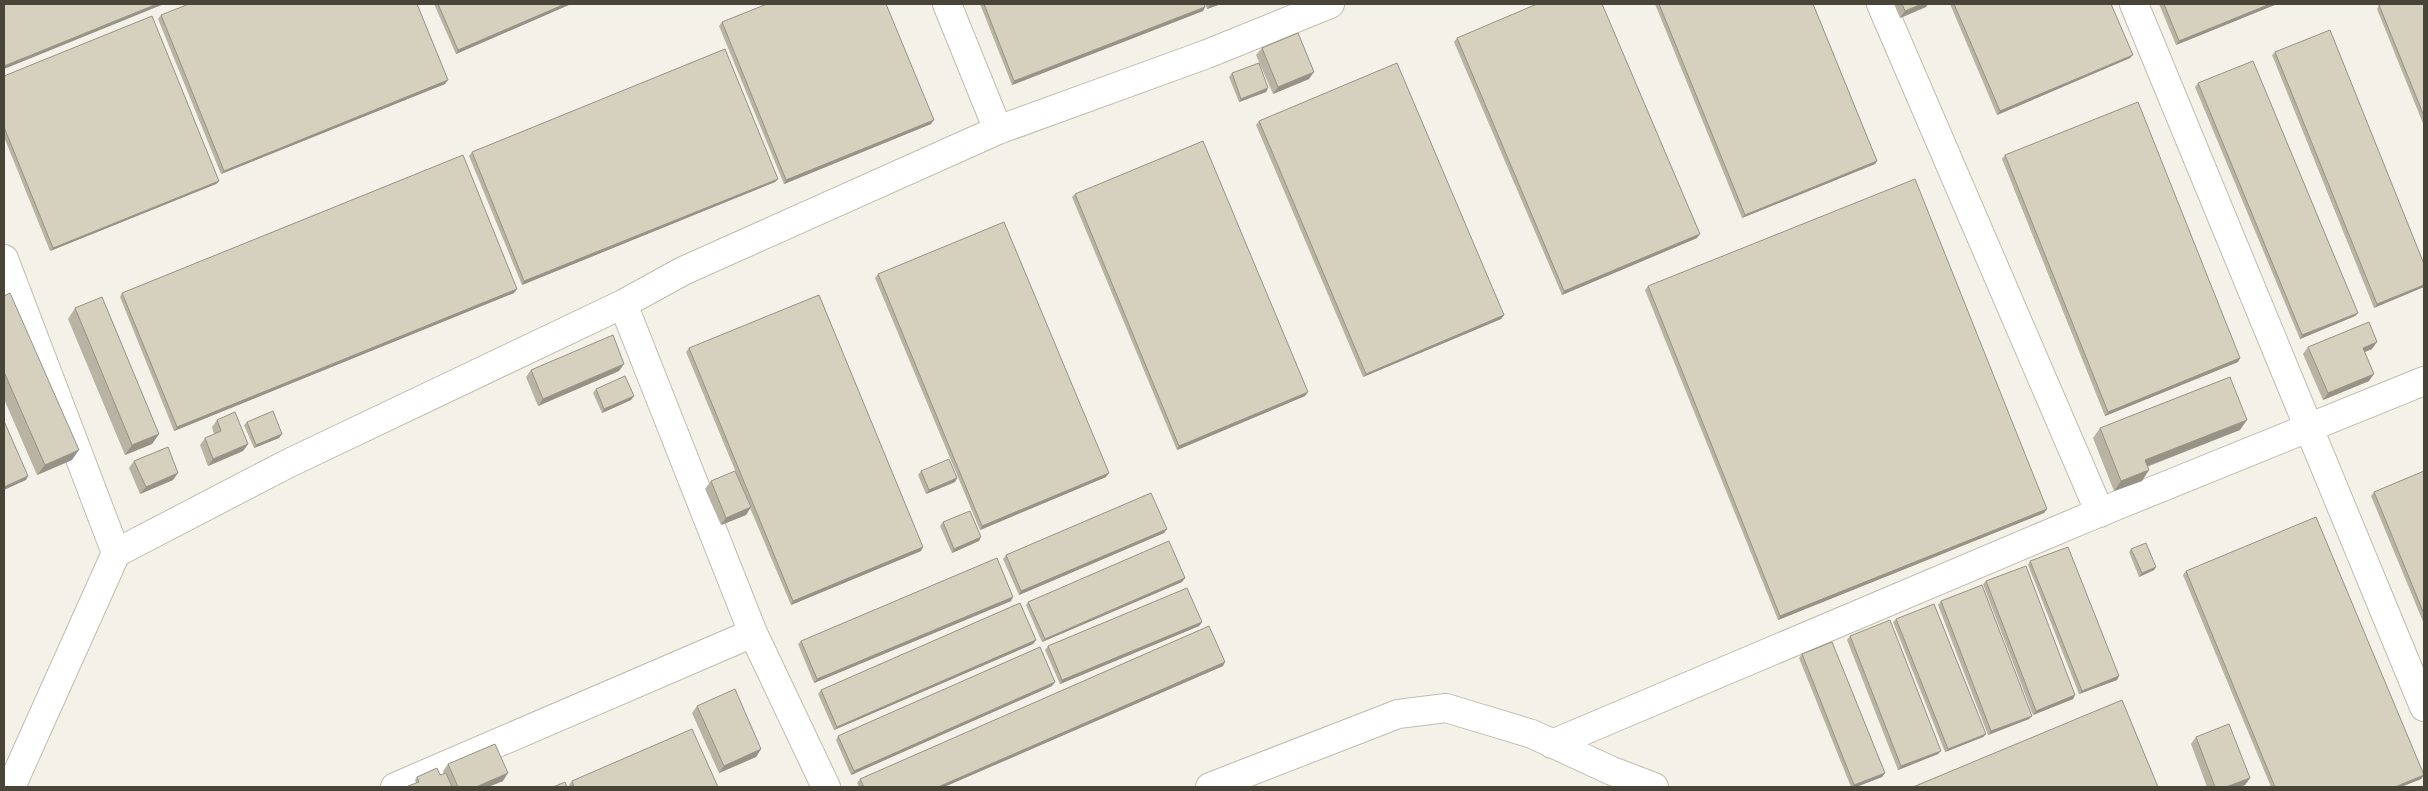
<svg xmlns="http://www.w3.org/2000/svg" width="2428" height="791" font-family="'Asap Condensed',sans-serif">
  <rect width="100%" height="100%" fill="#f4f2e8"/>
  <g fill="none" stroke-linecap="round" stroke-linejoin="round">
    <defs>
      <path id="minor" d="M 947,4 L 998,130
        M 1881,4 L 2100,513
        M 2134,4 L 2424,707
        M 4,259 L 116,553
        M 623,304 L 683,271 L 998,130 L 1207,54 L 1330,4
        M 1552,744 L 2086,518 L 2424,381
        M 11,787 L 116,553 L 287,464 L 623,304 L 753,633 L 826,787
        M 395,787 L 753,633
        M 1210,787 L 1398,714 L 1446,708 L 1532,734 L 1612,771 L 1654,787"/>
    </defs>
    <use href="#minor" stroke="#c0bbab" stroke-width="30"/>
    <use href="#minor" stroke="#fff" stroke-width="28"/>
  </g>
  <path fill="#b8b3a3" d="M 434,4 L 571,4 L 456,54 Z
    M 980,4 L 1204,4 L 1205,7 L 1203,11 L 1012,85 Z
    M 1205,4 L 1221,4 L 1207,9 Z
    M 1655,4 L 1813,4 L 1877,161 L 1875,164 L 1742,218 Z
    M 1894,4 L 1928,4 L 1926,7 L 1900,18 Z
    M 1950,4 L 2111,4 L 2130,58 L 1997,115 Z
    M 2159,4 L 2277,4 L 2176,45 Z
    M 2424,4 L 2424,126 L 2377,9 L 2379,5 Z
    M 161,15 L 445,84 L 221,174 L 158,19 Z
    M 722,22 L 931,124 L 784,184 L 719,26 Z
    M 1457,38 L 1697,238 L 1562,295 L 1454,42 Z
    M 1262,48 L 1309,79 L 1273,94 L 1256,55 Z
    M 2275,52 L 2424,264 L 2374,308 L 2272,55 Z
    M 1232,73 L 1268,88 L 1266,92 L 1239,102 L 1229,77 Z
    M 4,76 L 219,181 L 216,184 L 50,251 L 4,137 Z
    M 2198,83 L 2358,313 L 2355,316 L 2300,339 L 2195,87 Z
    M 1259,121 L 1504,315 L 1501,319 L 1363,377 L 1256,125 Z
    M 472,152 L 778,179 L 775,182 L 522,285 L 469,156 Z
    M 2005,155 L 2240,358 L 2238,362 L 2105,416 L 2002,159 Z
    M 1075,194 L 1305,396 L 1177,450 L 1072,197 Z
    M 878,274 L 1106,477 L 980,530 L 875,278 Z
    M 1648,286 L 2047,509 L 2044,513 L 1778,620 L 1645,290 Z
    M 517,289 L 514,293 L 174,431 L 120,297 L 122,293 Z
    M 4,296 L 72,460 L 37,475 L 4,399 Z
    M 75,308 L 159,434 L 152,444 L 125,455 L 68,319 Z
    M 2308,347 L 2372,349 L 2364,352 L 2369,381 L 2323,400 L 2303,354 Z
    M 689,348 L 921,551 L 791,605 L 750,508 L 746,515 L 721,525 L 705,489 L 711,481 L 742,487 L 686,352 Z
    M 531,370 L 619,371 L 538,406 L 526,377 Z
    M 596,389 L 634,396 L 631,400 L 602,413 L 593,393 Z
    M 217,420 L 248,444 L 243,451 L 208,466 L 200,445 L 205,438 L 214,434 L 212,427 Z
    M 247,422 L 282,434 L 279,438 L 254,448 L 244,425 Z
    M 2100,428 L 2240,430 L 2147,467 L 2142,481 L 2114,491 L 2093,438 Z
    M 134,461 L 173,480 L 140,494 L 129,468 Z
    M 921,471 L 957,478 L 955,482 L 926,494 L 918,475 Z
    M 2424,471 L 2424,624 L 2371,496 L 2374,492 Z
    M 943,522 L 979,541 L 952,553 L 940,526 Z
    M 1167,529 L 1164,533 L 1019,595 L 1003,559 L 1006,555 Z
    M 2131,549 L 2156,567 L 2154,570 L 2139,577 L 2129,552 Z
    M 2030,561 L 2119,676 L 2117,680 L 2079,694 L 2028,565 Z
    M 2186,571 L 2424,775 L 2421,779 L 2401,787 L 2271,787 L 2183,575 Z
    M 1986,581 L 2075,695 L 2073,699 L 2033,715 L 1983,584 Z
    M 1182,582 L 1042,642 L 1026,605 L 1028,602 Z
    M 1013,597 L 1011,601 L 814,683 L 798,644 L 801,641 Z
    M 1941,601 L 2029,719 L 1988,735 L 1938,605 Z
    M 1896,619 L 1986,734 L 1983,737 L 1945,752 L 1893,622 Z
    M 1202,622 L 1199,626 L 1060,684 L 1045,650 L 1048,646 Z
    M 1850,636 L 1938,754 L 1898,770 L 1847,640 Z
    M 1036,640 L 1033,644 L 834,730 L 818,694 L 821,690 Z
    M 1802,654 L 1885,773 L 1882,777 L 1856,787 L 1851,787 L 1799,658 Z
    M 1223,666 L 944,787 L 859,787 L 857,783 L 860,779 Z
    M 1052,686 L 851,775 L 836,740 L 838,736 Z
    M 697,706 L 761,749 L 756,757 L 719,773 L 692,713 Z
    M 2196,737 L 2250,778 L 2245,785 L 2239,787 L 2207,787 L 2191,744 Z
    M 448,764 L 503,781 L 488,787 L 407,787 L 416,783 L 415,780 L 417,777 L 440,775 L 444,774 L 443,771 Z
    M 572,781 L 718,787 L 570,787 L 569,785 Z"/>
  <path fill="#969285" d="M 157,4 L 164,4 L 4,69 L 4,66 Z
    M 565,4 L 571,4 L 456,54 L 458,50 Z
    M 1214,4 L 1221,4 L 1207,9 L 1210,5 Z
    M 1922,4 L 1928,4 L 1926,7 L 1900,18 L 1905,11 Z
    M 2270,4 L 2277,4 L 2176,45 L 2179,41 Z
    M 1205,7 L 1203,11 L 1012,85 L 1014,81 Z
    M 2133,55 L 2130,58 L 1997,115 L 2000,111 Z
    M 1314,72 L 1309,79 L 1273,94 L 1278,87 Z
    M 448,80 L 445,84 L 221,174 L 224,171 Z
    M 1268,88 L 1266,92 L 1239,102 L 1241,99 Z
    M 934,120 L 931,124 L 784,184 L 786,180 Z
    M 1877,161 L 1875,164 L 1742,218 L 1745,215 Z
    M 778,179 L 775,182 L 522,285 L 524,281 Z
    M 219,181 L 216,184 L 50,251 L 53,248 Z
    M 1700,234 L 1697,238 L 1562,295 L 1564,291 Z
    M 2424,285 L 2424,287 L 2374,308 L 2377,304 Z
    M 517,289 L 514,293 L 174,431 L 177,427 Z
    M 2358,313 L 2355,316 L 2300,339 L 2302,335 Z
    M 1504,315 L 1501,319 L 1363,377 L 1366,374 Z
    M 2377,342 L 2372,349 L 2358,355 L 2363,348 Z
    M 2240,358 L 2238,362 L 2105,416 L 2108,412 Z
    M 624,364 L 619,371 L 538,406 L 543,399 Z
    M 2374,374 L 2369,381 L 2323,400 L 2328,393 Z
    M 1308,392 L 1305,396 L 1177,450 L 1179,446 Z
    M 634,396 L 631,400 L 602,413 L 604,409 Z
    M 2247,420 L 2240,430 L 2137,470 L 2145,460 Z
    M 159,434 L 152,444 L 125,455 L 132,445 Z
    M 282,434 L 279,438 L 254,448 L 256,445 Z
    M 248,444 L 243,451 L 208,466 L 213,459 Z
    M 79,450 L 72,460 L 37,475 L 45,465 Z
    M 2149,470 L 2142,481 L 2114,491 L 2121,481 Z
    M 178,473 L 173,480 L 140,494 L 146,487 Z
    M 1109,473 L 1106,477 L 980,530 L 982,526 Z
    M 28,476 L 26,480 L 4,490 L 4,487 Z
    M 957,478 L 955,482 L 926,494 L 929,490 Z
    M 751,507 L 746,515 L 721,525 L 726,518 Z
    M 2047,509 L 2044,513 L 1778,620 L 1780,616 Z
    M 1167,529 L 1164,533 L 1019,595 L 1021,591 Z
    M 981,537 L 979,541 L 952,553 L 954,549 Z
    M 923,547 L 921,551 L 791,605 L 793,601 Z
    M 2156,567 L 2154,570 L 2139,577 L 2142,573 Z
    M 1185,578 L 1182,582 L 1042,642 L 1045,639 Z
    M 1013,597 L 1011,601 L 814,683 L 817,679 Z
    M 1202,622 L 1199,626 L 1060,684 L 1062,680 Z
    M 1036,640 L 1033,644 L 834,730 L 837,727 Z
    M 1225,662 L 1223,666 L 944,787 L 938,787 Z
    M 2119,676 L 2117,680 L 2079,694 L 2082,691 Z
    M 1055,682 L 1052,686 L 851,775 L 854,771 Z
    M 2075,695 L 2073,699 L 2033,715 L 2036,711 Z
    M 2032,716 L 2029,719 L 1988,735 L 1991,731 Z
    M 1986,734 L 1983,737 L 1945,752 L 1948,749 Z
    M 761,749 L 756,757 L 719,773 L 724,766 Z
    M 1941,751 L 1938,754 L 1898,770 L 1901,766 Z
    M 508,773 L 503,781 L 488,787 L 476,787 Z
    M 1885,773 L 1882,777 L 1856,787 L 1853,787 L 1854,785 Z
    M 2424,775 L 2421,779 L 2401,787 L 2395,787 Z
    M 2250,778 L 2245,785 L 2239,787 L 2226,787 Z"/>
  <path fill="#d6d0be" stroke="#969285" d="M 4,4 L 157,4 L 4,66 Z
    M 189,4 L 417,4 L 448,80 L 224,171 L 161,15 Z
    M 438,4 L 565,4 L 458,50 Z
    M 767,4 L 886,4 L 934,120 L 786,180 L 722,22 Z
    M 984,4 L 1204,4 L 1205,7 L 1014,81 Z
    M 1537,4 L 1602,4 L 1700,234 L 1564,291 L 1457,38 Z
    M 1659,4 L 1813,4 L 1877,161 L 1745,215 Z
    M 1902,4 L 1922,4 L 1905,11 Z
    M 1954,4 L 2111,4 L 2133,55 L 2000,111 Z
    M 2164,4 L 2270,4 L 2179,41 Z
    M 2382,4 L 2424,4 L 2424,116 L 2379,5 Z
    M 152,16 L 219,181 L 53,248 L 4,127 L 4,76 Z
    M 2330,30 L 2424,264 L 2424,285 L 2377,304 L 2275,52 Z
    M 1298,33 L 1314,72 L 1278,87 L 1262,48 Z
    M 725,49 L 778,179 L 524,281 L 472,152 Z
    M 2253,61 L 2358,313 L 2302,335 L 2198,83 Z
    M 1259,63 L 1268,88 L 1241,99 L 1232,73 Z
    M 1397,63 L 1504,315 L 1366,374 L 1259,121 Z
    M 2138,102 L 2240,358 L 2108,412 L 2005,155 Z
    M 1203,141 L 1308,392 L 1179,446 L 1075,194 Z
    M 463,155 L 517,289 L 177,427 L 122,293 Z
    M 1915,179 L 2047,509 L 1780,616 L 1648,286 Z
    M 1004,222 L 1109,473 L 982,526 L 878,274 Z
    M 10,293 L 79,450 L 45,465 L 4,372 L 4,296 Z
    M 819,295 L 923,547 L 793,601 L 689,348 Z
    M 102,297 L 159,434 L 132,445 L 75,308 Z
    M 2369,322 L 2377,342 L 2363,348 L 2374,374 L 2328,393 L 2308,347 Z
    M 613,335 L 624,364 L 543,399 L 531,370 Z
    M 625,376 L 634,396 L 604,409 L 596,389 Z
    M 2230,377 L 2247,420 L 2145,460 L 2149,470 L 2121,481 L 2100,428 Z
    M 273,411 L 282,434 L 256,445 L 247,422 Z
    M 235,412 L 248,444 L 213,459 L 205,438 L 221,431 L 217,420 Z
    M 4,421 L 28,476 L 4,487 Z
    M 168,447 L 178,473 L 146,487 L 134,461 Z
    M 949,459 L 957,478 L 929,490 L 921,471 Z
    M 735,471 L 751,507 L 726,518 L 711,481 Z
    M 2424,471 L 2424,614 L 2374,492 Z
    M 1151,493 L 1167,529 L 1021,591 L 1006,555 Z
    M 970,511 L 981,537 L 954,549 L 943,522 Z
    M 2316,517 L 2424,775 L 2395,787 L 2275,787 L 2186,571 Z
    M 1169,541 L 1185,578 L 1045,639 L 1028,602 Z
    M 2146,543 L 2156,567 L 2142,573 L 2131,549 Z
    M 2068,547 L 2119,676 L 2082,691 L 2030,561 Z
    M 997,558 L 1013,597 L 817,679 L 801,641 Z
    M 2026,566 L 2075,695 L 2036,711 L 1986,581 Z
    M 1982,585 L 2032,716 L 1991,731 L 1941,601 Z
    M 1187,588 L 1202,622 L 1062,680 L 1048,646 Z
    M 1020,603 L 1036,640 L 837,727 L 821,690 Z
    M 1934,604 L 1986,734 L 1948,749 L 1896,619 Z
    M 1890,620 L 1941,751 L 1901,766 L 1850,636 Z
    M 1209,626 L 1225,662 L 938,787 L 864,787 L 860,779 Z
    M 1832,642 L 1885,773 L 1854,785 L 1802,654 Z
    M 1040,647 L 1055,682 L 854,771 L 838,736 Z
    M 735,689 L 761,749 L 724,766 L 697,706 Z
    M 2122,700 L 2158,787 L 1913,787 Z
    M 2229,724 L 2250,778 L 2226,787 L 2215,787 L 2196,737 Z
    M 692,729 L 718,787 L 574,787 L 572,781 Z
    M 495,744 L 508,773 L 476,787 L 458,787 L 448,764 Z
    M 437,768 L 440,775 L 446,773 L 452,787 L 408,787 L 408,786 L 419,782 L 417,777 Z
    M 565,782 L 567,787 L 553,787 Z"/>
  <rect width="2428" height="791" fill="none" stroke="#484437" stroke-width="10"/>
</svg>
